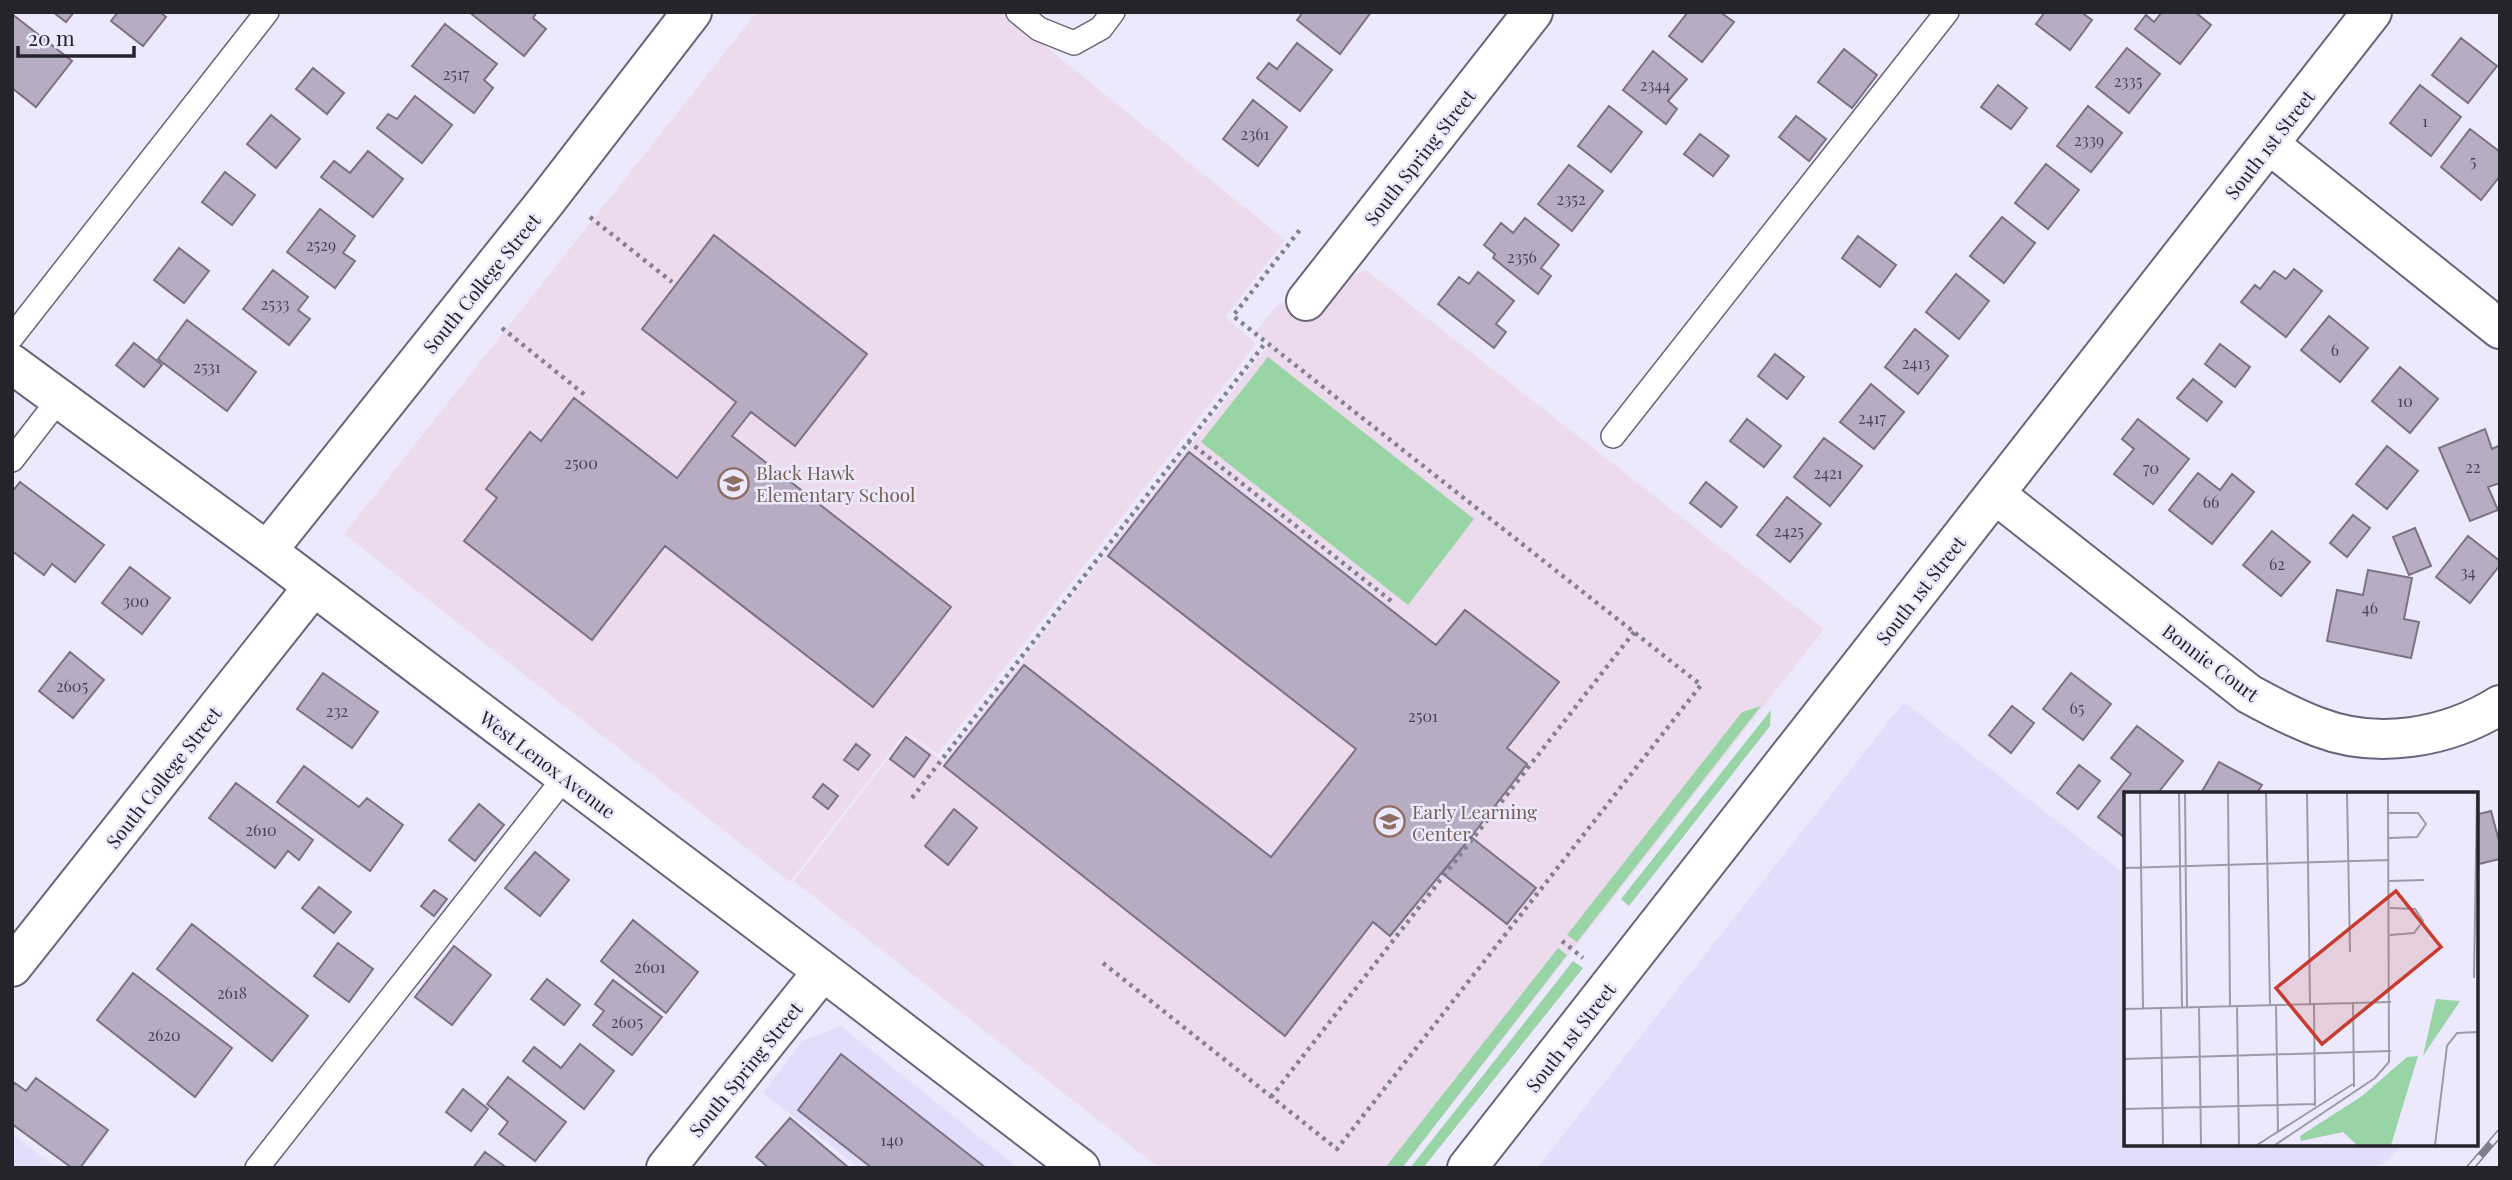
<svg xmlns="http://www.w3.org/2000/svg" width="2512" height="1180" font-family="'Playfair Display',serif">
  <rect width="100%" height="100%" fill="#ece9fc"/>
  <path fill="#e3ddfc" d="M 1904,702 L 2125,874 L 2125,1143 L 2405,1143 L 2379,1168 L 1537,1168 Z
    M 841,1026 L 1018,1168 L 859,1168 L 763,1093 L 802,1041 Z
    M 12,1133 L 56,1168 L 12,1168 Z"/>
  <path fill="#ecdbed" d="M 757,12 L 1003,12 L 1285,240 L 1225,317 L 1256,344 L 938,754 L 906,732 L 790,882 L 344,534 Z
    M 1366,270 L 1824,629 L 1402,1168 L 1159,1168 L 794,881 L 907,734 L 944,762 L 1270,343 L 1256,331 L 1277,305 Z"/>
  <path fill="#98d4a5" d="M 1268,357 L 1474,519 L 1408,605 L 1201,442 Z
    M 1761,706 L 1577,942 L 1567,935 L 1742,712 Z
    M 1771,710 L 1770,726 L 1629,906 L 1621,899 Z
    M 1558,948 L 1567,955 L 1402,1168 L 1385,1168 Z
    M 1573,961 L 1583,968 L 1423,1168 L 1410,1168 Z"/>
  <path fill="#b7acc1" stroke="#7c7286" stroke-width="2" d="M 53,12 L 74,12 L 66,22 Z
    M 118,12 L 160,12 L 166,17 L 143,46 L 111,21 Z
    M 469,12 L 537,12 L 533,18 L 546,29 L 524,56 Z
    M 1303,12 L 1371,12 L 1340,54 L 1297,20 Z
    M 1688,12 L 1720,12 L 1734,22 L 1702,62 L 1669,36 Z
    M 2045,12 L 2081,12 L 2092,20 L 2070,50 L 2036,24 Z
    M 2162,12 L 2195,12 L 2211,25 L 2180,64 L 2135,29 L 2146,15 L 2154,22 Z
    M 12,14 L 72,61 L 36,107 L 12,88 Z
    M 445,24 L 497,64 L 484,80 L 493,88 L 474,113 L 412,66 Z
    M 2461,38 L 2497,66 L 2468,103 L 2432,75 Z
    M 1297,43 L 1332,70 L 1300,111 L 1257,78 L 1269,63 L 1277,69 Z
    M 2127,48 L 2160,74 L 2129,113 L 2096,87 Z
    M 1844,49 L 1877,75 L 1852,108 L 1818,82 Z
    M 1653,51 L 1687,79 L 1668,101 L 1677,109 L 1666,124 L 1623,90 Z
    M 313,68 L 344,93 L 327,114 L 296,89 Z
    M 1998,85 L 2027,108 L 2011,129 L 1981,107 Z
    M 2420,85 L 2461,117 L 2431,156 L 2390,123 Z
    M 415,96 L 452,125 L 422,163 L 377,128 L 388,114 L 397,119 Z
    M 1253,100 L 1287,127 L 1258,166 L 1223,139 Z
    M 1609,106 L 1642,132 L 1611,172 L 1578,146 Z
    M 2088,106 L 2122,133 L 2091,172 L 2057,146 Z
    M 271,115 L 300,139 L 276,168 L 247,144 Z
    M 1796,116 L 1826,139 L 1809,161 L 1779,137 Z
    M 2470,129 L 2500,152 L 2500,176 L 2481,200 L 2441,167 Z
    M 1700,134 L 1729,156 L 1713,176 L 1684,154 Z
    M 368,151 L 403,179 L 373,217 L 321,177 L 334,161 L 350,173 Z
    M 2046,164 L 2079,190 L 2048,229 L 2015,203 Z
    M 1569,165 L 1603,191 L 1572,231 L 1538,204 Z
    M 225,172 L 255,195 L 232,225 L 202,202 Z
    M 320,209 L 355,236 L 343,253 L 355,261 L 335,288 L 287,252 Z
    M 2002,217 L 2035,243 L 2004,283 L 1970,256 Z
    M 1525,218 L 1559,245 L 1541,268 L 1551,276 L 1538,294 L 1493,258 L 1495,254 L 1484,245 L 1501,223 L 1513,233 Z
    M 714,235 L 867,354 L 795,446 L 751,412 L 732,436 L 951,607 L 873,707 L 665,546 L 592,640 L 464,541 L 497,498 L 486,489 L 530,432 L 541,441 L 574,398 L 677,478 L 736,402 L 642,329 Z
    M 1858,236 L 1896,265 L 1880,287 L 1842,258 Z
    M 179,248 L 209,271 L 184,303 L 154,280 Z
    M 2294,269 L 2322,291 L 2286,337 L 2241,302 L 2255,285 L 2260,289 L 2274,271 L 2286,279 Z
    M 273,270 L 308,297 L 298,310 L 310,319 L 289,345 L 243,309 Z
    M 1478,272 L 1514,301 L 1496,324 L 1506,332 L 1494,348 L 1438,304 L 1459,277 L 1469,284 Z
    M 1956,274 L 1989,301 L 1959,339 L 1926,312 Z
    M 2329,316 L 2368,348 L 2340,382 L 2301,350 Z
    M 187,320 L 256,372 L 227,411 L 158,359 Z
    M 1915,329 L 1948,356 L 1918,394 L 1885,367 Z
    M 134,343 L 162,365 L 144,387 L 116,365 Z
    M 2220,344 L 2250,367 L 2235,387 L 2205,364 Z
    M 1775,354 L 1804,377 L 1787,399 L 1758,376 Z
    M 2400,367 L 2438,399 L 2410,433 L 2372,401 Z
    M 2193,379 L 2222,402 L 2207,421 L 2177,398 Z
    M 1871,384 L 1904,412 L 1874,449 L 1840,422 Z
    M 1747,419 L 1781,446 L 1764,467 L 1730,441 Z
    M 2138,419 L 2189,459 L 2153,504 L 2114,474 L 2134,449 L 2122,439 Z
    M 2485,429 L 2492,449 L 2500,445 L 2500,483 L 2488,487 L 2498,510 L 2470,521 L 2439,448 Z
    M 1824,438 L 1862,466 L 1830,506 L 1794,477 Z
    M 2387,446 L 2418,471 L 2387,509 L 2356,484 Z
    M 1189,452 L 1436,645 L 1465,610 L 1559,682 L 1507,748 L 1527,764 L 1471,837 L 1390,936 L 1373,922 L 1285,1036 L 944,766 L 1024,665 L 1271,857 L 1356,749 L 1108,556 Z
    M 2198,473 L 2220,490 L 2232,474 L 2254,492 L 2212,544 L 2169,510 Z
    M 20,482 L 104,545 L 75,582 L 52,564 L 44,575 L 12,551 L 12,492 Z
    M 1706,482 L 1737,507 L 1721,527 L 1690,503 Z
    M 1787,497 L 1821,524 L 1790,562 L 1757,535 Z
    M 2353,515 L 2370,528 L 2347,557 L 2330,543 Z
    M 2415,528 L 2431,566 L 2409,575 L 2393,537 Z
    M 2272,531 L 2310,562 L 2281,596 L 2243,565 Z
    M 2468,536 L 2500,561 L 2500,565 L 2470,603 L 2436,577 Z
    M 130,567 L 170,598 L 142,634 L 102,603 Z
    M 2368,570 L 2412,578 L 2404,619 L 2419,622 L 2411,658 L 2327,641 L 2337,590 L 2363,595 Z
    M 70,652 L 104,680 L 73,718 L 39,691 Z
    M 323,673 L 378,712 L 352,748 L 297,709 Z
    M 2071,673 L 2111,704 L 2083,740 L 2043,709 Z
    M 2012,706 L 2034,723 L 2011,753 L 1989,735 Z
    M 2137,726 L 2183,761 L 2158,793 L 2125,793 L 2124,837 L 2098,817 L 2131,774 L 2111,758 Z
    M 906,737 L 930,755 L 914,777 L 890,759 Z
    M 856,744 L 870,755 L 858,770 L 844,760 Z
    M 2219,762 L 2262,785 L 2257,793 L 2201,793 Z
    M 2079,765 L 2100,781 L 2078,809 L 2057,793 Z
    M 304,766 L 359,807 L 367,798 L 403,825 L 370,871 L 277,802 Z
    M 236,783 L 313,840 L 299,860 L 288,851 L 275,868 L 209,818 Z
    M 823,784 L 838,796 L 828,809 L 813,797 Z
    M 479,804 L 504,825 L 475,861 L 449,840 Z
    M 954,809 L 977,828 L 948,865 L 925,846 Z
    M 2491,811 L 2500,845 L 2500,859 L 2475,865 L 2475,815 Z
    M 1471,837 L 1536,888 L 1507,924 L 1442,873 Z
    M 535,852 L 569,880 L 540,916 L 505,888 Z
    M 319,887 L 351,912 L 334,933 L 302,908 Z
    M 434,890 L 447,899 L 434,916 L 421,906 Z
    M 633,920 L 698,972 L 666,1013 L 601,961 Z
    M 192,924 L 308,1016 L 272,1061 L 157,969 Z
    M 338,943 L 373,969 L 349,1002 L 314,976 Z
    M 454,946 L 491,975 L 452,1025 L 415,997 Z
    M 133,973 L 232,1048 L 195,1097 L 97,1020 Z
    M 547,979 L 580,1005 L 564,1025 L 531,999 Z
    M 613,980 L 662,1017 L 632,1055 L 593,1025 L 604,1011 L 595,1004 Z
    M 580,1044 L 614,1071 L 584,1109 L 523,1061 L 534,1047 L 561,1068 Z
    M 841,1054 L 986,1168 L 872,1168 L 798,1110 Z
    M 508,1077 L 566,1122 L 535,1161 L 499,1134 L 508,1122 L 487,1104 Z
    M 36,1078 L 108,1130 L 80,1168 L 72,1168 L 12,1124 L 12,1086 L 15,1083 L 26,1091 Z
    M 463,1089 L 488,1109 L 471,1131 L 446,1112 Z
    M 790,1118 L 849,1168 L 769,1168 L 756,1157 Z
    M 485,1152 L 507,1168 L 473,1168 Z"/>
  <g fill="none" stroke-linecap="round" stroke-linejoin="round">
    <defs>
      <path id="lane" d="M 1018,12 L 1039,29 L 1074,43 L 1101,28 L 1113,12
        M 12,337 L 267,12
        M 1613,436 L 1947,12
        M 12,460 L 60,398
        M 257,1168 L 565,777"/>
      <path id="street" d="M 2269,144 L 2500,329
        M 1306,301 L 1533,12
        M 12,364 L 267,551 L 823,971 L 1080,1168
        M 1995,494 L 2249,694 C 2271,706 2294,718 2318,727 C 2377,750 2447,738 2500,705
        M 267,551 L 547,200 L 692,12
        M 12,967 L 313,587
        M 666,1168 L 823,971
        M 1467,1168 L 2372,12"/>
    </defs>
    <use href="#lane" stroke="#69657a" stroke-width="26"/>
    <use href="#street" stroke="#69657a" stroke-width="42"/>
    <path stroke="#83818f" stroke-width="4.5" stroke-dasharray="3.5 5" stroke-linecap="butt" d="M 590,217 L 672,282
      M 502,328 L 585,395
      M 1188,441 L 1395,604
      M 912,798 L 1266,342
      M 1562,941 L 1583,958
      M 1103,963 L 1337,1149 L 1701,685 L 1233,316 L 1302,227
      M 1271,1097 L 1634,632"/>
    <use href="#lane" stroke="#fff" stroke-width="23"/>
    <use href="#street" stroke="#fff" stroke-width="38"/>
    <defs>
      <path id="rail" d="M 2470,1168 L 2500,1133"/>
    </defs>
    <use href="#rail" stroke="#807d8b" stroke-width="8"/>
    <use href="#rail" stroke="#ece9fc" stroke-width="5" stroke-dasharray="16" stroke-linecap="butt"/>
  </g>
  <defs>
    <symbol id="school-ring" viewBox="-11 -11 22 22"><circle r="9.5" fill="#ece9fc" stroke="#8d6e63" stroke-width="1.5"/><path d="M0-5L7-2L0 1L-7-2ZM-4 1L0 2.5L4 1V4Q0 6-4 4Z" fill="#8d6e63"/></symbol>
  </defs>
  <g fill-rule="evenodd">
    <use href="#school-ring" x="716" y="466" width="35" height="35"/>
    <use href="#school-ring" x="1372" y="804" width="35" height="35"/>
  </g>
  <g text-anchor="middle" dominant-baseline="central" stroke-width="5" stroke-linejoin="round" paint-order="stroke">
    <g font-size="16" fill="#4a4551">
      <text x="456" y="73">2517</text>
      <text x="2128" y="80">2335</text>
      <text x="1655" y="84">2344</text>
      <text x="2425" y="120">1</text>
      <text x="1255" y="133">2361</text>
      <text x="2089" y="139">2339</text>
      <text x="2473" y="160">5</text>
      <text x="1571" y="198">2352</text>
      <text x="321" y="244">2529</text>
      <text x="1522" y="256">2356</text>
      <text x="275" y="303">2533</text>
      <text x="2335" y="349">6</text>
      <text x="1916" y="362">2413</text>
      <text x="207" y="366">2531</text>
      <text x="2405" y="400">10</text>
      <text x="1872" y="417">2417</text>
      <text x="581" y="462">2500</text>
      <text x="2473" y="466">22</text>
      <text x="2151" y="467">70</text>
      <text x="1828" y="472">2421</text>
      <text x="2211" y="501">66</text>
      <text x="1789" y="530">2425</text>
      <text x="2277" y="563">62</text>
      <text x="2468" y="571">34</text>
      <text x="136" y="600">300</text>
      <text x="2370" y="607">46</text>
      <text x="72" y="685">2605</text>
      <text x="2077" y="707">65</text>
      <text x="337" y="710">232</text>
      <text x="1423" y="715">2501</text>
      <text x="261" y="829">2610</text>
      <text x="650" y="966">2601</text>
      <text x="232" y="992">2618</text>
      <text x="627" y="1021">2605</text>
      <text x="164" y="1034">2620</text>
      <text x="892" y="1139">140</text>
    </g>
    <g font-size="19" fill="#25232c" stroke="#ece9fc">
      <text transform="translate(2269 144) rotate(-52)">South 1st Street</text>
      <text transform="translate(1419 157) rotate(-52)">South Spring Street</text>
      <text transform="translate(481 283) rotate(-51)">South College Street</text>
      <text transform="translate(1920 590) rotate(-52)">South 1st Street</text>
      <text transform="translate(2211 662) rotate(37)">Bonnie Court</text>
      <text transform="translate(548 764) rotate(37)">West Lenox Avenue</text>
      <text transform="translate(163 777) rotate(-52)">South College Street</text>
      <text transform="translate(1570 1037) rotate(-52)">South 1st Street</text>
      <text transform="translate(745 1069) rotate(-51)">South Spring Street</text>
    </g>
    <g font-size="19" fill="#785e54" stroke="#ece9fc" text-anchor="start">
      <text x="756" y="472">Black Hawk<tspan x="756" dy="22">Elementary School</tspan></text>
      <text x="1412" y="811">Early Learning<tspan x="1412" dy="22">Center</tspan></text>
    </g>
  </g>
  <g transform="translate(2124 792)">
    <rect width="354" height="354" fill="#ece9fc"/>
    <path d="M 312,207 L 336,209 L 299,264 L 308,224 ZM 294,264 L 267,353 L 233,353 L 219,340 L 177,349 L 176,344 L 238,304 L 283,265 Z" fill="#98d4a5"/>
    <path fill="none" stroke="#9c9aa9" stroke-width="2" d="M 16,0 L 19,216M 55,0 L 58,216M 61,0 L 63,215M 104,0 L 106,214M 142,0 L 146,213M 183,0 L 186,212M 223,0 L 226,160M 264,21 L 294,21 L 302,32 L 293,45 L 265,46M 0,76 L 265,68M 265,89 L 300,88M 266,116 L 291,117 L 299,129 L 290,141 L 266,143M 350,186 L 353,0M 229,210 L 230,295M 190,212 L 191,314M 152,213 L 154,340M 113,214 L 115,353M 75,215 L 77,353M 37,216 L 39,353M 0,217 L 267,210M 0,267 L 267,259M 0,273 L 1,353M 0,317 L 191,312M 133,353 L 229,292M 151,353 L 251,286 L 265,270 L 264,0M 311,353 L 323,254 L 333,241 L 354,240"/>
    <path fill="#c83b2f" fill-opacity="0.15" stroke="#c83b2f" stroke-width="3.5" d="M 272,99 L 317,155 L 198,252 L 152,196 Z"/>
    <rect width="354" height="354" fill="none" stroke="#25232c" stroke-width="3.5"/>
  </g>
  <rect width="2512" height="1180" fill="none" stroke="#25232c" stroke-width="28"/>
  <path d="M18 46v10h116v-10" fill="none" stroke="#25232c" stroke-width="3.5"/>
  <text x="28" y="46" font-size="21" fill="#25232c" stroke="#ece9fc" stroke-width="5" paint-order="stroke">20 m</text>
</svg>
